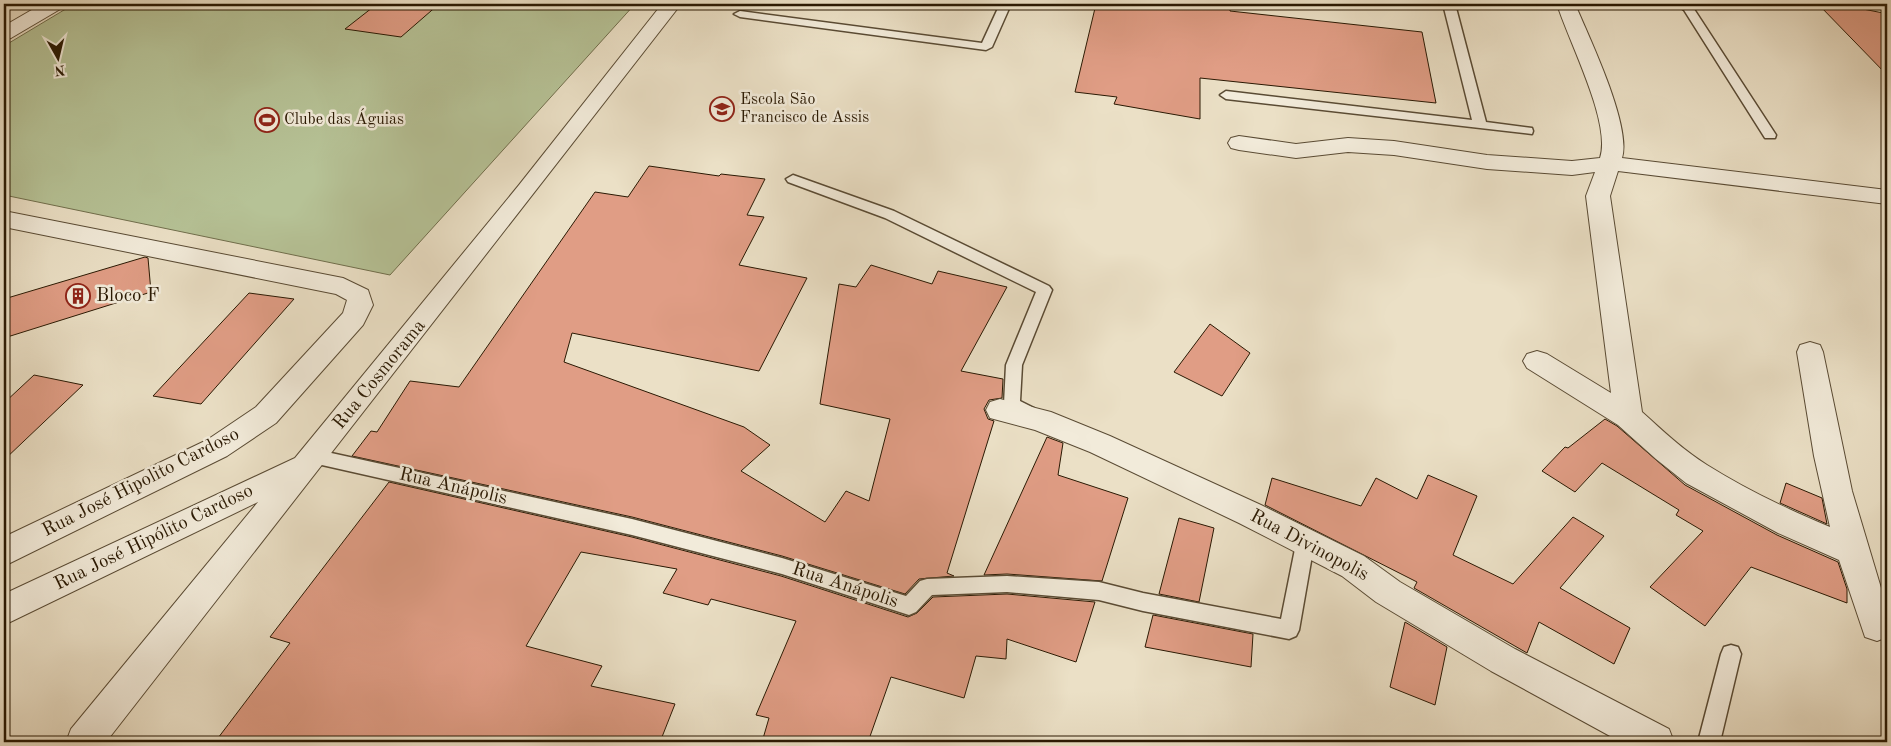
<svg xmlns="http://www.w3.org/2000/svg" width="1891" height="746" font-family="'Old Standard TT',serif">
  <rect width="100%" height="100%" fill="#ebe0c6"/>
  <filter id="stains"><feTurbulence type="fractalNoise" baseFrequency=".004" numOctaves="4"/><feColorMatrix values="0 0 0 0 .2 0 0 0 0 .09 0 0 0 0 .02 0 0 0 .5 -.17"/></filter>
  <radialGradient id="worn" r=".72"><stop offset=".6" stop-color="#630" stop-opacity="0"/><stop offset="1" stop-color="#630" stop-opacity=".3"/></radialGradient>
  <path fill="#b6c296" stroke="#706e4c" d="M 74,4 L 635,4 L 390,275 L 4,195 L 4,46 Z"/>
  <path fill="#e09d85" stroke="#2a1903" d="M 377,4 L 439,4 L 401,37 L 345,29 Z
    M 1096,4 L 1230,4 L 1230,11 L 1422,32 L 1436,103 L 1200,78 L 1200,119 L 1114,104 L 1117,97 L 1075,92 Z
    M 1818,4 L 1838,4 L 1883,13 L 1887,75 Z
    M 649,166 L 719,176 L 721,174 L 765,179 L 747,215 L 764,217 L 739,265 L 807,278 L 759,371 L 572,333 L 564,362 L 744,427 L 770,445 L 741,471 L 825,522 L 846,491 L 869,501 L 890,419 L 820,404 L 839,284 L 856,287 L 871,265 L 932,284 L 938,271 L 1007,287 L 961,371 L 1003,379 L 1002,398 L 989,400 L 984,409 L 988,419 L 994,421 L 947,573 L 954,576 L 919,579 L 905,594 L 782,556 L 632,517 L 352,456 L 371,431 L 377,432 L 410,381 L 459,387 L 595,192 L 628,197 Z
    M 145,257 L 148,258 L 151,292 L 4,338 L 4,299 Z
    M 249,293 L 294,299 L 201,404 L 153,396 Z
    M 1210,324 L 1250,353 L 1222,396 L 1174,372 Z
    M 34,375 L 83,385 L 4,460 L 4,403 Z
    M 1605,419 L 1617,426 L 1685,485 L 1777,535 L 1838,562 L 1847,589 L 1847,603 L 1751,567 L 1705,626 L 1650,587 L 1703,531 L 1676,515 L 1679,510 L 1602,463 L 1575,492 L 1542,471 L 1565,447 L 1568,448 Z
    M 1047,437 L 1063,443 L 1058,475 L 1128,498 L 1102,581 L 1007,574 L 984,575 Z
    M 1428,475 L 1477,496 L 1453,555 L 1513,584 L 1573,517 L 1604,536 L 1560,588 L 1630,628 L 1614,664 L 1539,622 L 1527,653 L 1414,588 L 1417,582 L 1265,505 L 1272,478 L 1361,506 L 1376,478 L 1417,499 Z
    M 389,482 L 632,537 L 781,576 L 908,617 L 917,613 L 933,597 L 1007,594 L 1095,602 L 1076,662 L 1007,639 L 1006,659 L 976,656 L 964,698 L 891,677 L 868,742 L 762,742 L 769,718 L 756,715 L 796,621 L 711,599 L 708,605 L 663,593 L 677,569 L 581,552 L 526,646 L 602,666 L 591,686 L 675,704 L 660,742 L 215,742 L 290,643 L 270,637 Z
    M 1786,483 L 1822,498 L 1827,524 L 1780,503 Z
    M 1179,518 L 1214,528 L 1199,602 L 1159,594 Z
    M 1153,615 L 1253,634 L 1251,667 L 1145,647 Z
    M 1405,622 L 1447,647 L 1435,705 L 1390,687 Z"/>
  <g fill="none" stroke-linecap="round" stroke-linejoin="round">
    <defs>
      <path id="lane" d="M 1000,4 L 1011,4 L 992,47 L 986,50 L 740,17 L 734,14 L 740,11 L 982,43 Z
        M 1443,4 L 1455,4 L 1486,122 L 1532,128 L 1533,131 L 1532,134 L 1226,99 L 1220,95 L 1226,91 L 1472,120 Z
        M 1676,4 L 1692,6 L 1776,135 L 1775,138 L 1765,138 L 1684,10 Z
        M 793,175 L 894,211 L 1049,286 L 1052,290 L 1022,365 L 1020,401 L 1034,408 L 1036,413 L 1034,418 C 1024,421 1009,413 1004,404 L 1006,365 L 1036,292 L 885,218 L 788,182 L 786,179 Z
        M 313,449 L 632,519 L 782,558 L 906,596 L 920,581 L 927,579 L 1007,576 L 1099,582 L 1143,593 L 1281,619 L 1296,544 L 1298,538 L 1305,536 L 1312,538 L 1314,544 L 1299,630 L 1296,636 L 1289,639 L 1143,611 L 1099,600 L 1007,592 L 932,595 L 916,612 L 909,615 L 782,574 L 632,535 L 313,463 L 307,461 L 304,456 L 307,451 Z
        M 1731,645 L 1738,647 L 1741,654 L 1720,742 L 1698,742 L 1721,654 L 1724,647 Z"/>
      <path id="street" d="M 42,4 L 64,4 L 62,8 L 11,38 L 4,40 L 4,26 Z
        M 662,4 L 681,4 L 106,742 L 66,742 L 71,729 L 258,502 L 4,625 L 4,594 L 295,458 L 519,185 Z
        M 1557,4 L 1575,4 C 1589,37 1632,126 1622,158 L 1887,190 L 1887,204 L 1618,171 L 1610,196 L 1642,412 C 1663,431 1683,450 1707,465 C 1745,489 1789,510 1830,527 L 1814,456 L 1797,352 L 1800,345 L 1810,342 L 1820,345 L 1823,352 L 1852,491 L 1887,608 L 1887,637 L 1877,641 L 1865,637 L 1839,560 L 1778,533 L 1686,483 L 1656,459 L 1618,425 L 1527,368 L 1523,361 L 1527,354 L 1537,351 L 1547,354 L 1611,393 L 1586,196 L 1595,172 L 1572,175 L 1487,169 L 1394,155 L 1348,152 L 1296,158 L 1239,150 L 1231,148 L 1228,143 L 1231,138 L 1239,136 L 1296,144 L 1348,138 L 1394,141 L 1487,155 L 1572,161 L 1600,158 C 1612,123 1568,40 1557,4 Z
        M 4,211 L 343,278 L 368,290 L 373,305 L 363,325 L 276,423 L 227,456 L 4,566 L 4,537 L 207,440 L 256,407 L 343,313 L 347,300 L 336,294 L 4,227 Z
        M 1000,399 L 1051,412 L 1110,436 L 1261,505 L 1364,556 L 1400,582 L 1515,649 L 1669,729 L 1674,742 L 1621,742 L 1491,671 L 1376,602 L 1342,576 L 1239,523 L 1090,452 L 1035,430 L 990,418 L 986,410 L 990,402 Z"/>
    </defs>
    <use href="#lane" stroke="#5a4b34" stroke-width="3"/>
    <use href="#street" stroke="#5a4b34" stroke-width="2"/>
    <use href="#lane" fill="#f2ebda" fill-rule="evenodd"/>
    <use href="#street" fill="#f2ebda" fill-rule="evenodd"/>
  </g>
  <defs>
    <symbol id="school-ring" viewBox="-11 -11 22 22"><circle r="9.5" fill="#f2ebda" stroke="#8f2418" stroke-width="1.5"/><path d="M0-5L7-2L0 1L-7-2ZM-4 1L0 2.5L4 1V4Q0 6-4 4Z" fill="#8f2418"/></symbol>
    <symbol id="stadium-ring" viewBox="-11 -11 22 22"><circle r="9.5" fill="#f2ebda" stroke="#8f2418" stroke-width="1.5"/><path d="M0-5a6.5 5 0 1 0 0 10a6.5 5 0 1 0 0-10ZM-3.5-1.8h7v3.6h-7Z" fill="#8f2418"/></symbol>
    <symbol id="building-ring" viewBox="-11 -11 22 22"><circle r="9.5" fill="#f2ebda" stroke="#8f2418" stroke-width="1.5"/><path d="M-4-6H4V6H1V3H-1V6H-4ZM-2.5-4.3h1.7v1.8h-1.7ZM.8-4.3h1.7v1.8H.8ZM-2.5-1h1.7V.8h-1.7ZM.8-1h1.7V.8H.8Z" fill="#8f2418"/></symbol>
  </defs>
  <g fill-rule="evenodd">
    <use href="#school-ring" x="708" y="95" width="28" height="28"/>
    <use href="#stadium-ring" x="253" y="106" width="28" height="28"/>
    <use href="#building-ring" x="64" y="282" width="28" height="28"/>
  </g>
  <g text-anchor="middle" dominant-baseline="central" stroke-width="5" stroke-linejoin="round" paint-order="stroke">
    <g font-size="16" fill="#2a1903" stroke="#f2ebda" text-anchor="start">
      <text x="740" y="100">Escola São<tspan x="740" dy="18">Francisco de Assis</tspan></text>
      <text x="284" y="120">Clube das Águias</text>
    </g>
    <g font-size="19" fill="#2a1903" stroke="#f2ebda" text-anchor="start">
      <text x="96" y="296">Bloco F</text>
    </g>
    <g font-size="19" fill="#2a1903" stroke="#f2ebda">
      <text transform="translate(380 375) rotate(-51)">Rua Cosmorama</text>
      <text transform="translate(141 483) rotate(-27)">Rua José Hipolito Cardoso</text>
      <text transform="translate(453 487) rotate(13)">Rua Anápolis</text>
      <text transform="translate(154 538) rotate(-26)">Rua José Hipólito Cardoso</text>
      <text transform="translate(1309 546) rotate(28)">Rua Divinopolis</text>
      <text transform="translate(845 586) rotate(18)">Rua Anápolis</text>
    </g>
  </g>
  <rect width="1891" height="746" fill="none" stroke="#ebe0c6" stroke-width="20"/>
  <rect x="5" y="5" width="1881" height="736" fill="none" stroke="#2a1903" stroke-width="2.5"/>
  <rect x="10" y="10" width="1871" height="726" fill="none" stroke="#2a1903"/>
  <g transform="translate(58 58) rotate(172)" stroke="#f2ebda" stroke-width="4" paint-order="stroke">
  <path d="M0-4L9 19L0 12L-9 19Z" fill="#2a1903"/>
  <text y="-8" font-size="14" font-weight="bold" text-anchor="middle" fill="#2a1903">N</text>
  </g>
  <rect width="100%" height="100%" filter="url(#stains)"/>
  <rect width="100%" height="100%" fill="url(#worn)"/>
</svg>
